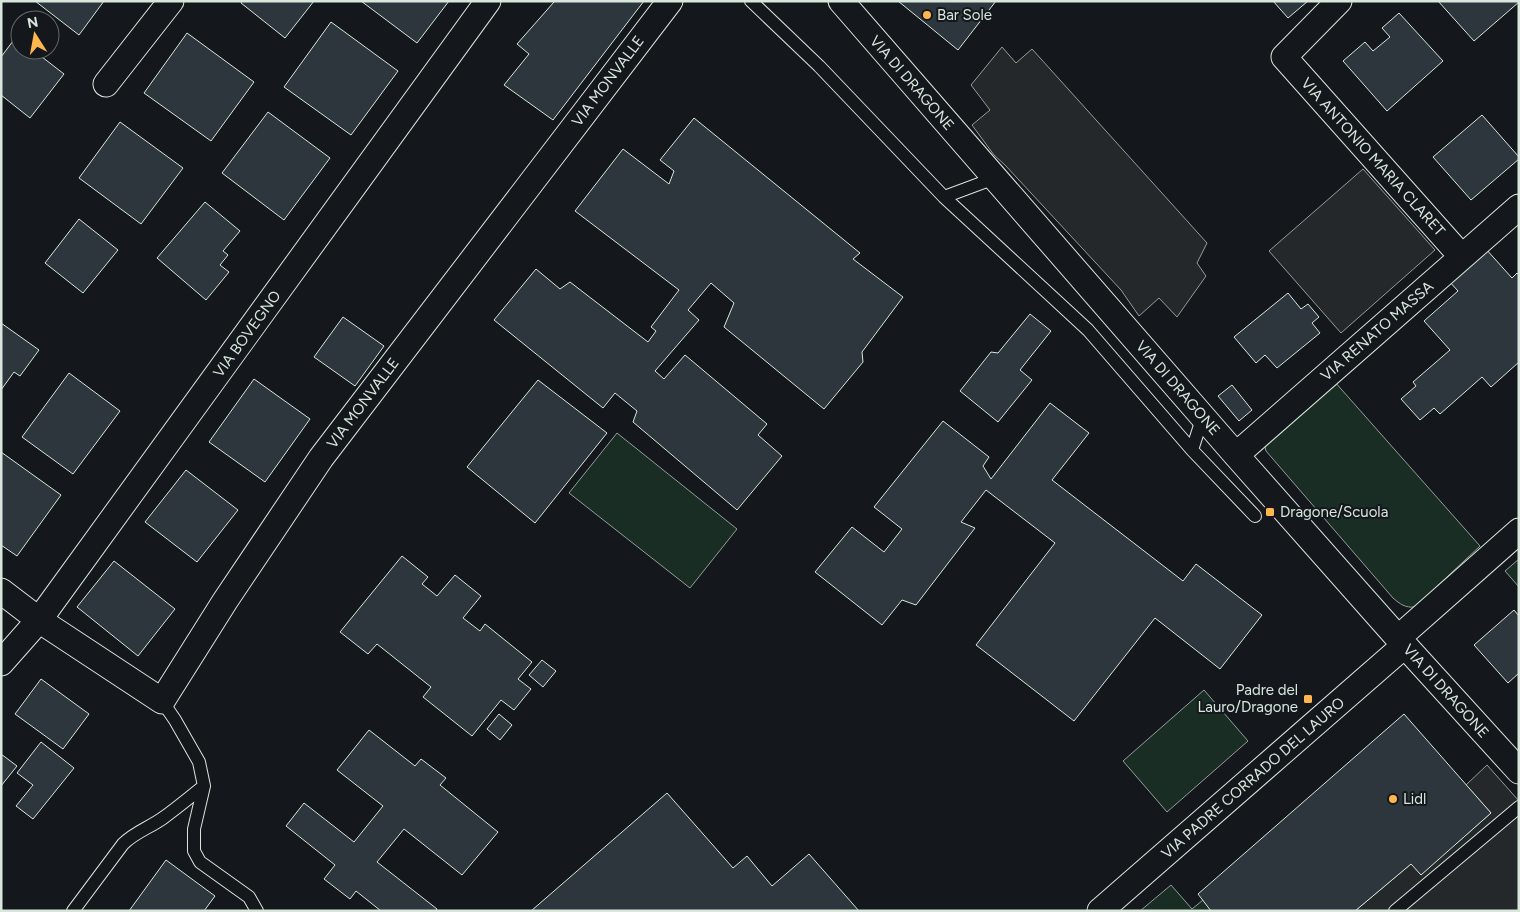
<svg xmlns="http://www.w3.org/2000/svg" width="1520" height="912" font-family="Figtree,sans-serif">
  <rect width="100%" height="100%" fill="#14181c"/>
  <path fill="#1a2d24" stroke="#939e99" d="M 1334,381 L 1480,546 L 1415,607 C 1405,608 1400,604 1393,598 L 1266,451 L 1265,447 L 1266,444 Z
    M 617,433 L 737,529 L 690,588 L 569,493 Z
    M 1519,559 L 1519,587 L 1505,571 Z
    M 1204,690 L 1248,741 L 1167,812 L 1123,761 Z
    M 1171,885 L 1192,909 L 1203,900 L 1212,911 L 1140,911 Z"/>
  <path fill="#24282b" stroke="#939e99" d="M 1002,47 L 1016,63 L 1032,49 L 1207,243 L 1197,263 L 1206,276 L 1177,317 L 1159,298 L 1139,316 L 1121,290 L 1005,165 L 994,155 L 972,125 L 990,110 L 971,85 Z
    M 1363,169 L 1435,250 L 1341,333 L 1269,251 Z
    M 1487,765 L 1519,801 L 1519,911 L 1355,911 L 1411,864 L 1457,843 L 1491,813 L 1466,785 Z"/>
  <path fill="#2c363c" stroke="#d8e6dc" d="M 35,1 L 104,1 L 79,35 Z
    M 242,1 L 314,1 L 285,38 L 241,3 Z
    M 361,1 L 449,1 L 417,43 Z
    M 552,1 L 644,1 L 553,120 L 504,85 L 529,54 L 517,44 L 554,2 Z
    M 898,1 L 996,1 L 958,50 Z
    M 1273,1 L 1308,1 L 1288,18 Z
    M 1438,1 L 1519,1 L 1519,2 L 1474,41 Z
    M 1399,13 L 1443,61 L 1387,111 L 1343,61 L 1365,42 L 1373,51 L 1390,37 L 1382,28 Z
    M 331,22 L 398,71 L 351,135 L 284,87 Z
    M 187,33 L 254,82 L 211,141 L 144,93 Z
    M 16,37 L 20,40 L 20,50 L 33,50 L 64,74 L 30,118 L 1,95 L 1,57 Z
    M 268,112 L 330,158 L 284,220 L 222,173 Z
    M 1482,115 L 1519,157 L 1519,159 L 1471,200 L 1433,157 Z
    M 694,118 L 860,253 L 853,259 L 903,297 L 862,352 L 863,362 L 824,409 L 724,327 L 734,303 L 711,283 L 688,310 L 699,320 L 655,371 L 664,379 L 685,355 L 767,424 L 758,435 L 782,456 L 737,510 L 633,422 L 637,411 L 615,393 L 603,408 L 494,320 L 536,269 L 560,289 L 570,282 L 648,342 L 656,331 L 651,327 L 679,290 L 575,211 L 623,149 L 669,184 L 674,171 L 660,160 Z
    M 120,122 L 183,168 L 141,224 L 79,178 Z
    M 205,202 L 240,231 L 223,251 L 228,255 L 220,265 L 229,272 L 206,300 L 157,258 Z
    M 79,219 L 118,250 L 83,293 L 45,263 Z
    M 1485,248 L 1512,278 L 1517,273 L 1519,275 L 1519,362 L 1491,387 L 1482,377 L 1440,414 L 1434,408 L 1420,420 L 1401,399 L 1416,386 L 1413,382 L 1450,350 L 1424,321 L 1458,291 L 1448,280 Z
    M 1288,293 L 1301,309 L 1308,304 L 1319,317 L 1312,323 L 1320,333 L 1277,368 L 1265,355 L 1256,363 L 1234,337 Z
    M 1030,314 L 1051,331 L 1020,370 L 1032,380 L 998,422 L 960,391 L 991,352 L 998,353 Z
    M 343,317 L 384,346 L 355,386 L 314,357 Z
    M 1,323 L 39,350 L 20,376 L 14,372 L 1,390 Z
    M 69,373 L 120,411 L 73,474 L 22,437 Z
    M 254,379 L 310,419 L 265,482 L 209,442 Z
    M 538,380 L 607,433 L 535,523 L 467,467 Z
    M 1232,385 L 1252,410 L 1239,421 L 1218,396 Z
    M 1050,403 L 1089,433 L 1052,480 L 1183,581 L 1196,564 L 1262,615 L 1220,669 L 1155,618 L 1074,721 L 976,645 L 1055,543 L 986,490 L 961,522 L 975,528 L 916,605 L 902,600 L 882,625 L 815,572 L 852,527 L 884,552 L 902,529 L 874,507 L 943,421 L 989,457 L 983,466 L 991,479 Z
    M 1,452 L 61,495 L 17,556 L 1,545 Z
    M 186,470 L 238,510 L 197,562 L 145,522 Z
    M 402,556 L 428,577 L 422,584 L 437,596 L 455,575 L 481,596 L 463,618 L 480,631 L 485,624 L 532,662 L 518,679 L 531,689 L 514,710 L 501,700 L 472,736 L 423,697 L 431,687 L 377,644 L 368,654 L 340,632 Z
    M 114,561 L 175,609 L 138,656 L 77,607 Z
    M 1514,610 L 1519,616 L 1519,673 L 1508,683 L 1474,645 Z
    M 542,660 L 556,671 L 543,687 L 529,675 Z
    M 41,679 L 89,714 L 63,749 L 15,714 Z
    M 499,714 L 512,725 L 500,740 L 487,729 Z
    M 1404,714 L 1491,813 L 1421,875 L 1411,864 L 1355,911 L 1211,911 L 1198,894 Z
    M 369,730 L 415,766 L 421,759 L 446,778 L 440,785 L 498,832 L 462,875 L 404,829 L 377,862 L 437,909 L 436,911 L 381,911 L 356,891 L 350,899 L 324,879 L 335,865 L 286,826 L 304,803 L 354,842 L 383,806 L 337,770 Z
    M 41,742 L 74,768 L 33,819 L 16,806 L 33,785 L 17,773 Z
    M 1,754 L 17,766 L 1,786 Z
    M 667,793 L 733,868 L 747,856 L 772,886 L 809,854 L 859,911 L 531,911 Z
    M 166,860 L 215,896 L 204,911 L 129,911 Z"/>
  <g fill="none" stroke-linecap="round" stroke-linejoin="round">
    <defs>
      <path id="lane" d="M 751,1 L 819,66 L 944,197 L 1088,330 L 1192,450 L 1255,516
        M 944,197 L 995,178
        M 1192,450 L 1203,416
        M 162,701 L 175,720 L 199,762 L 204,786 L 194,829 L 194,851 L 200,862 L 249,897 L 257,911
        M 73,911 L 123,844 C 135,832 149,828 163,818 C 177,808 190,797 204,786
        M 1395,911 L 1519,807"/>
      <path id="street" d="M 841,1 L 1236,455 L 1398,638 L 1519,771
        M 1339,1 L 1284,57 L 1462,257
        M 106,84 L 171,1
        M 1236,455 L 1519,207
        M 1,591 L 39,620 L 162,701 L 225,601 L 321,458 L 670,1
        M 1398,638 L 1519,531
        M 1,663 L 39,620 L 488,1
        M 1100,911 L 1405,645"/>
    </defs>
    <use href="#lane" stroke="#d8e6dc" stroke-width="14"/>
    <use href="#street" stroke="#d8e6dc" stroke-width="27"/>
    <use href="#lane" stroke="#14181c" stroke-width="12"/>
    <use href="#street" stroke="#14181c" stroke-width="25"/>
  </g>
  <g fill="#ffb74d" stroke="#14181c" stroke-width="2">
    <circle cx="927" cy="15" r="5"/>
    <rect x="1265" y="507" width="10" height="10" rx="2.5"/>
    <rect x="1303" y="694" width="10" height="10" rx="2.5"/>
    <circle cx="1393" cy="799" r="5"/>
  </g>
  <g text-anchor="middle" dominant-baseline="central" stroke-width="4" stroke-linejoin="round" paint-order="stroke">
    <g font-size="15" fill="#d8e6dc" stroke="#14181c" text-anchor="start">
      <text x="937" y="15">Bar Sole</text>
      <text x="1280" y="512">Dragone/Scuola</text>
      <text x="1298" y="690" text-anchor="end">Padre del<tspan x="1298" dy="17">Lauro/Dragone</tspan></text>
      <text x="1403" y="799">Lidl</text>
    </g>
    <g font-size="15" fill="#d8e6dc" stroke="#14181c">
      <text transform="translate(608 81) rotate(-53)">VIA MONVALLE</text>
      <text transform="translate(912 83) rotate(49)">VIA DI DRAGONE</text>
      <text transform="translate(1373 157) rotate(48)">VIA ANTONIO MARIA CLARET</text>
      <text transform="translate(1377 331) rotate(-41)">VIA RENATO MASSA</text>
      <text transform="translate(247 334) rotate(-54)">VIA BOVEGNO</text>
      <text transform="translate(1178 388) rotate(49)">VIA DI DRAGONE</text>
      <text transform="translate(363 403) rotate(-53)">VIA MONVALLE</text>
      <text transform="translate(1446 691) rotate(48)">VIA DI DRAGONE</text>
      <text transform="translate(1253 778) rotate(-41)">VIA PADRE CORRADO DEL LAURO</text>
    </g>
  </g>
  <rect width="1520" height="912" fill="none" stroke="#d8e6dc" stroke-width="5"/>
  <g transform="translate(35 35) rotate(349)"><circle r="24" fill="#14181c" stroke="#626a69"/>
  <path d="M0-4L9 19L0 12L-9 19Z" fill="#ffb74d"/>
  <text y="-8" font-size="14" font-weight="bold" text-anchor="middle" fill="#d8e6dc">N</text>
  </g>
</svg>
